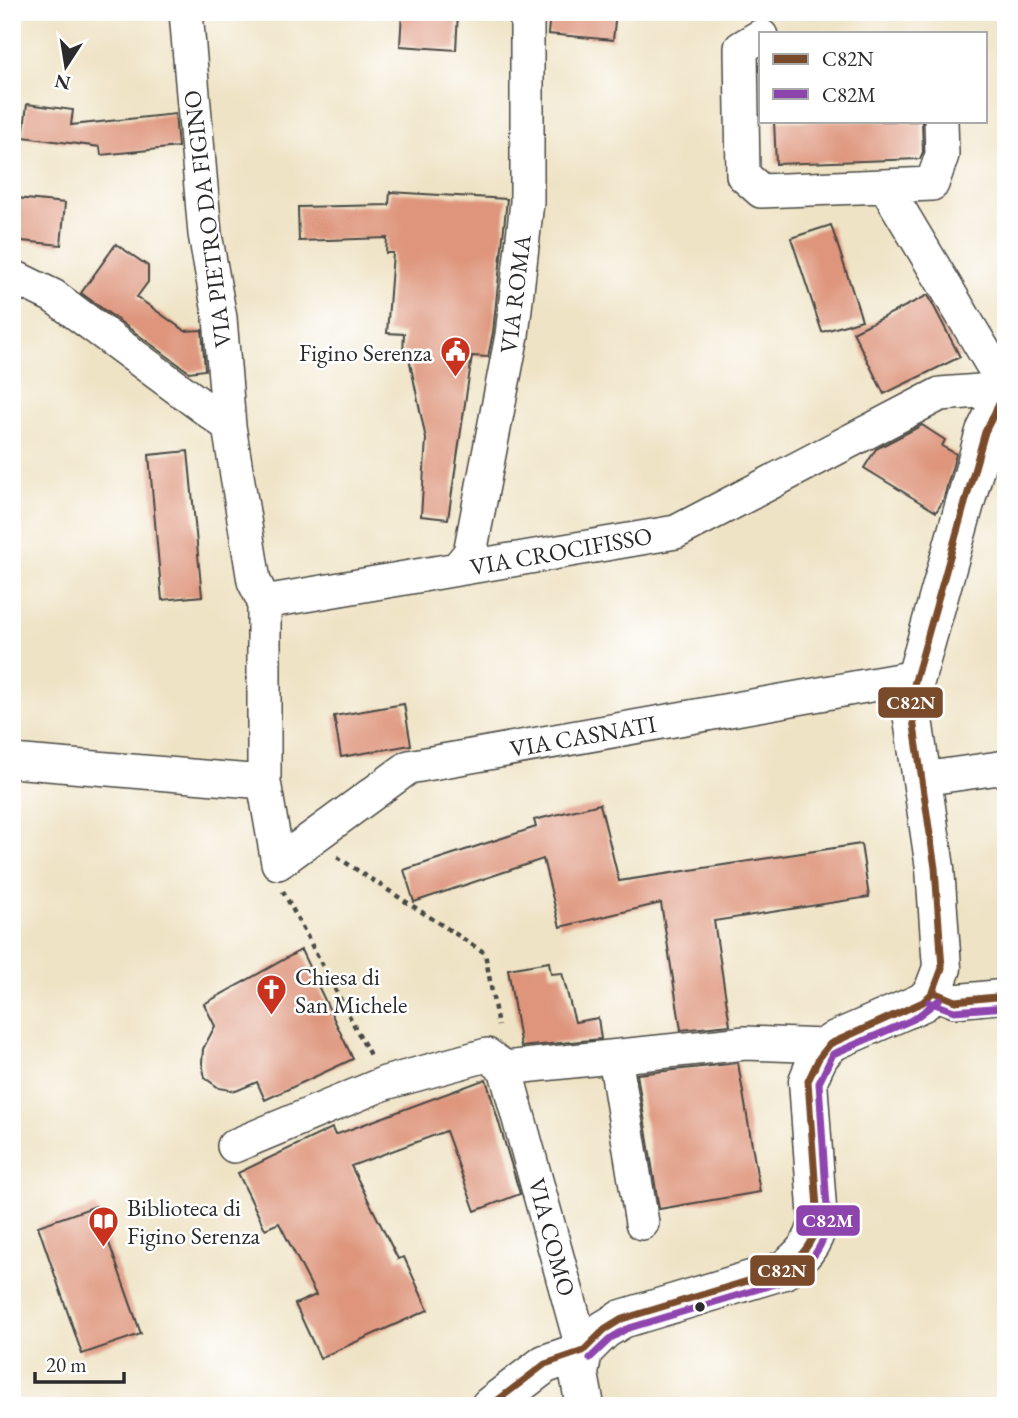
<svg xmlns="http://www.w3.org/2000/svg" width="1018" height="1418" font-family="'EB Garamond',serif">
  <rect width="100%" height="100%" fill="#fff"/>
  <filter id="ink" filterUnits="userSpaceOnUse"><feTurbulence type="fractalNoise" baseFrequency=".0143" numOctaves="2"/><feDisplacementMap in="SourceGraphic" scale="14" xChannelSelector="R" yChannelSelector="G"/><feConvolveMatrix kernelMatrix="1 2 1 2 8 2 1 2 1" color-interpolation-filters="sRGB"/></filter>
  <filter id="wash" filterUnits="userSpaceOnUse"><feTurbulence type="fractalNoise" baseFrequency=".00686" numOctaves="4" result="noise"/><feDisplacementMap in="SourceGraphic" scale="28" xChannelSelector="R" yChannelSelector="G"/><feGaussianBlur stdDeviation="1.57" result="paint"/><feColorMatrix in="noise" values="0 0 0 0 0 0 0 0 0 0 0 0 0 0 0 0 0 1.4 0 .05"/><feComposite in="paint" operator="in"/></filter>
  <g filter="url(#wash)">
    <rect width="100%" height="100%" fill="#efe3c5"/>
    <g id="blocks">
      <path fill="#de957c" d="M 402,12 L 458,12 L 456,50 L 400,46 Z
        M 550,12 L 616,12 L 613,40 L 548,34 Z
        M 27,104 L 73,110 L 71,125 L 175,114 L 178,147 L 101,155 L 100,147 L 23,137 Z
        M 774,121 L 922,121 L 923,152 L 920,159 L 776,164 Z
        M 390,192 L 507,199 L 493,332 L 488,357 L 472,356 L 448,519 L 421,516 L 426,439 L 408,353 L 403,353 L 404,334 L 387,333 L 393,253 L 386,253 L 387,238 L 299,241 L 298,207 L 389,205 Z
        M 16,198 L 65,203 L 61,245 L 12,240 Z
        M 831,225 L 862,320 L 822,332 L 791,238 Z
        M 116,244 L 148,266 L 148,282 L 137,297 L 185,331 L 202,330 L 205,370 L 189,372 L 81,293 Z
        M 928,295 L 960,357 L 884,394 L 853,332 Z
        M 922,425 L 945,440 L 942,446 L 956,454 L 943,501 L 936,512 L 864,468 L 876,449 Z
        M 188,451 L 202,596 L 162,600 L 149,455 Z
        M 404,704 L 411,745 L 341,757 L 334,716 Z
        M 600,804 L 619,881 L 861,844 L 869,897 L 714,921 L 730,1025 L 681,1030 L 661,903 L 560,927 L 543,859 L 414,902 L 404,870 L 536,827 L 534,820 Z
        M 301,950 L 353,1059 L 265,1100 L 257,1082 L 236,1091 L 219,1088 L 205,1078 L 202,1063 L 203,1049 L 215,1026 L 204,1004 Z
        M 549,962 L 551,974 L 562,973 L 575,1022 L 598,1018 L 601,1039 L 521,1047 L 508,969 Z
        M 738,1063 L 760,1192 L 659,1209 L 637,1074 Z
        M 486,1079 L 520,1194 L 475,1211 L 446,1131 L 351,1166 L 398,1259 L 404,1257 L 428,1310 L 320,1358 L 295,1304 L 316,1295 L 279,1223 L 265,1229 L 238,1173 L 332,1128 L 335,1135 Z
        M 96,1206 L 141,1334 L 82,1354 L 38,1226 Z"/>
    </g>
  </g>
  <g filter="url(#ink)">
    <use href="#blocks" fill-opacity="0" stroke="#484742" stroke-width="2"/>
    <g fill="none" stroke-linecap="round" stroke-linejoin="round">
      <defs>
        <path id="minor" d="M 186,12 L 205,234 L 220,318 L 229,426 L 254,581 L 264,602
          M 761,36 L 741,48 L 743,175 L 761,191 L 932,184 L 942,155 L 941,121
          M 886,187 L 1006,388
          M 12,276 L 53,296 L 229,426
          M 457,569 L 470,553 L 512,335 L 527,202 L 527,12
          M 916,677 L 409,767 L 278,863 L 264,782 L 264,602 L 676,532 L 940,394 L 1006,389
          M 12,761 L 264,782
          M 922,779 L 1006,767
          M 933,992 L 955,1001 L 1006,996
          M 615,1057 L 642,1223
          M 505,1068 L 583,1351
          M 234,1146 L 385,1083 L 487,1055 L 505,1068 L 745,1043 L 825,1046"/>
        <path id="tertiary" d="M 583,1351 L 579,1374 L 585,1406
          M 490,1406 L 545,1364 L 583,1351 L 604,1330 L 622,1319 L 784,1270 C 801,1257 814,1244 818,1222 L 808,1081 C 815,1064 820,1049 836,1040 L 923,1002 L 933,992 L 942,968 L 935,868 L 910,699 L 985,432 L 1006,389"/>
      </defs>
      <use href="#minor" stroke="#484742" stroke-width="36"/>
      <use href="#tertiary" stroke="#484742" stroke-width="41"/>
      <path stroke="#484742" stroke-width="4.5" stroke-dasharray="5 5" stroke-linecap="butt" d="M 337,857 L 485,953 L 498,1026
        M 283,891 L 371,1057"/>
      <use href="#minor" stroke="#fff" stroke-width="33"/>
      <use href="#tertiary" stroke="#fff" stroke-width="38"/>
      <defs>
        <path id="bus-1" d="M 933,992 L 955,1001 L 1006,996
          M 490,1406 L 545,1364 L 583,1351 L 604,1330 L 622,1319 L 784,1270 C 801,1257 813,1243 818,1222 L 808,1081 L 819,1058 L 830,1044 L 923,1002 L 933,992 L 942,968 L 935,868 L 910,699 L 985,432 L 1006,390"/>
        <path id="bus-2" d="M 929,1002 L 954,1011 L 1006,1007
          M 590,1358 L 611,1338 L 626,1329 L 788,1280 C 809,1266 823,1248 828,1223 L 819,1083 L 833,1054 L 914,1019 L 939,1000"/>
      </defs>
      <use href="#bus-1" stroke="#fff" stroke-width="12"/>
      <use href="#bus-2" stroke="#fff" stroke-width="12"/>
      <use href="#bus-1" stroke="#7a4b2a" stroke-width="7"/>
      <use href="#bus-2" stroke="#8e44ad" stroke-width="7"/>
    </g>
  </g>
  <defs>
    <symbol id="civic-pin" viewBox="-11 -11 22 30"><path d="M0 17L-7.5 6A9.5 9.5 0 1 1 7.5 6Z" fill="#c8321e" stroke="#fff"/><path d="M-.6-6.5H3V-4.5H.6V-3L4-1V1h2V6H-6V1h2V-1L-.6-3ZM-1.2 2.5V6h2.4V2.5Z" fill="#fff"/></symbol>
    <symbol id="church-pin" viewBox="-11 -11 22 30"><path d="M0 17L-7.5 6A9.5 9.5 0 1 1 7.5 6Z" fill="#c8321e" stroke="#fff"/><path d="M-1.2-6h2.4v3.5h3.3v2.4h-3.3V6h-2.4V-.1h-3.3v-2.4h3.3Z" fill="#fff"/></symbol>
    <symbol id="library-pin" viewBox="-11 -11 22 30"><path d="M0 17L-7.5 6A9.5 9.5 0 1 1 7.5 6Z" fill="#c8321e" stroke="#fff"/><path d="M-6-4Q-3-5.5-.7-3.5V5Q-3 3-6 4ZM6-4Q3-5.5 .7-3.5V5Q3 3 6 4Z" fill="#fff"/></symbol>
  </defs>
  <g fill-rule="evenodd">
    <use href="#civic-pin" x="438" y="334" width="35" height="47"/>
    <use href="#church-pin" x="254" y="972" width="35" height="47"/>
    <use href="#library-pin" x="86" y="1204" width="35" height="47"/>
  </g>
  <circle fill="#2b2b2b" stroke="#fff" stroke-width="2.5" cx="700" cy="1307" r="6"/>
  <g text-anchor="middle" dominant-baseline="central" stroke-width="5" stroke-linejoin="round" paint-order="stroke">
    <g font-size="24" fill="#2b2b2b" stroke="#fff">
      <text transform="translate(207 219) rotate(-97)">VIA PIETRO DA FIGINO</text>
      <text transform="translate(515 294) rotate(-83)">VIA ROMA</text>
      <text transform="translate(561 551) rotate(-10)">VIA CROCIFISSO</text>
      <text transform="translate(583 736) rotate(-10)">VIA CASNATI</text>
      <text transform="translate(552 1237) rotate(75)">VIA COMO</text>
    </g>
    <g font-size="24" fill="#2b2b2b" stroke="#fff" text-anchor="start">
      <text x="432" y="352" text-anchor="end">Figino Serenza</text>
      <text x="295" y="976">Chiesa di<tspan x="295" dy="28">San Michele</tspan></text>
      <text x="127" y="1207">Biblioteca di<tspan x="127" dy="28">Figino Serenza</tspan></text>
    </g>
  </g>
  <g stroke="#fff" stroke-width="2.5">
    <rect x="877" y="686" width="67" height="33" rx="7" fill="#7a4b2a"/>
    <rect x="795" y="1204" width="66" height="33" rx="7" fill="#8e44ad"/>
    <rect x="749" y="1254" width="67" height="33" rx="7" fill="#7a4b2a"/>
  </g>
  <g font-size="19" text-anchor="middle" font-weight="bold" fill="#fff">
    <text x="911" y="709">C82N</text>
    <text x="828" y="1227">C82M</text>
    <text x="782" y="1277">C82N</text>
  </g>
  <rect width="1018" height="1418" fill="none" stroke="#fff" stroke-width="42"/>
  <rect x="759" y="32" width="228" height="91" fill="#ffffff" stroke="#aaaaaa" stroke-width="2"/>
  <rect x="773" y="54" width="35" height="10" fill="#7a4b2a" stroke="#aaaaaa" stroke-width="2"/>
  <text x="822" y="66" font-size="21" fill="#2b2b2b">C82N</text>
  <rect x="773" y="89" width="35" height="10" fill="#8e44ad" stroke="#aaaaaa" stroke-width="2"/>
  <text x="822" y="102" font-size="21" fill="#2b2b2b">C82M</text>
  <g transform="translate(66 66) rotate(192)" stroke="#ffffff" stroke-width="5" paint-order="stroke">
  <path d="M0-5L12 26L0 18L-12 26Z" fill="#2b2b2b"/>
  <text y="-10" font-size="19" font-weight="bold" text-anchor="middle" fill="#2b2b2b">N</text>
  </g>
  <path d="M35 1372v10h89v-10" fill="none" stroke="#2b2b2b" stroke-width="3.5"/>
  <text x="46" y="1372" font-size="21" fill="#2b2b2b" stroke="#ffffff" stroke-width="5" paint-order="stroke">20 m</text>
</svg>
